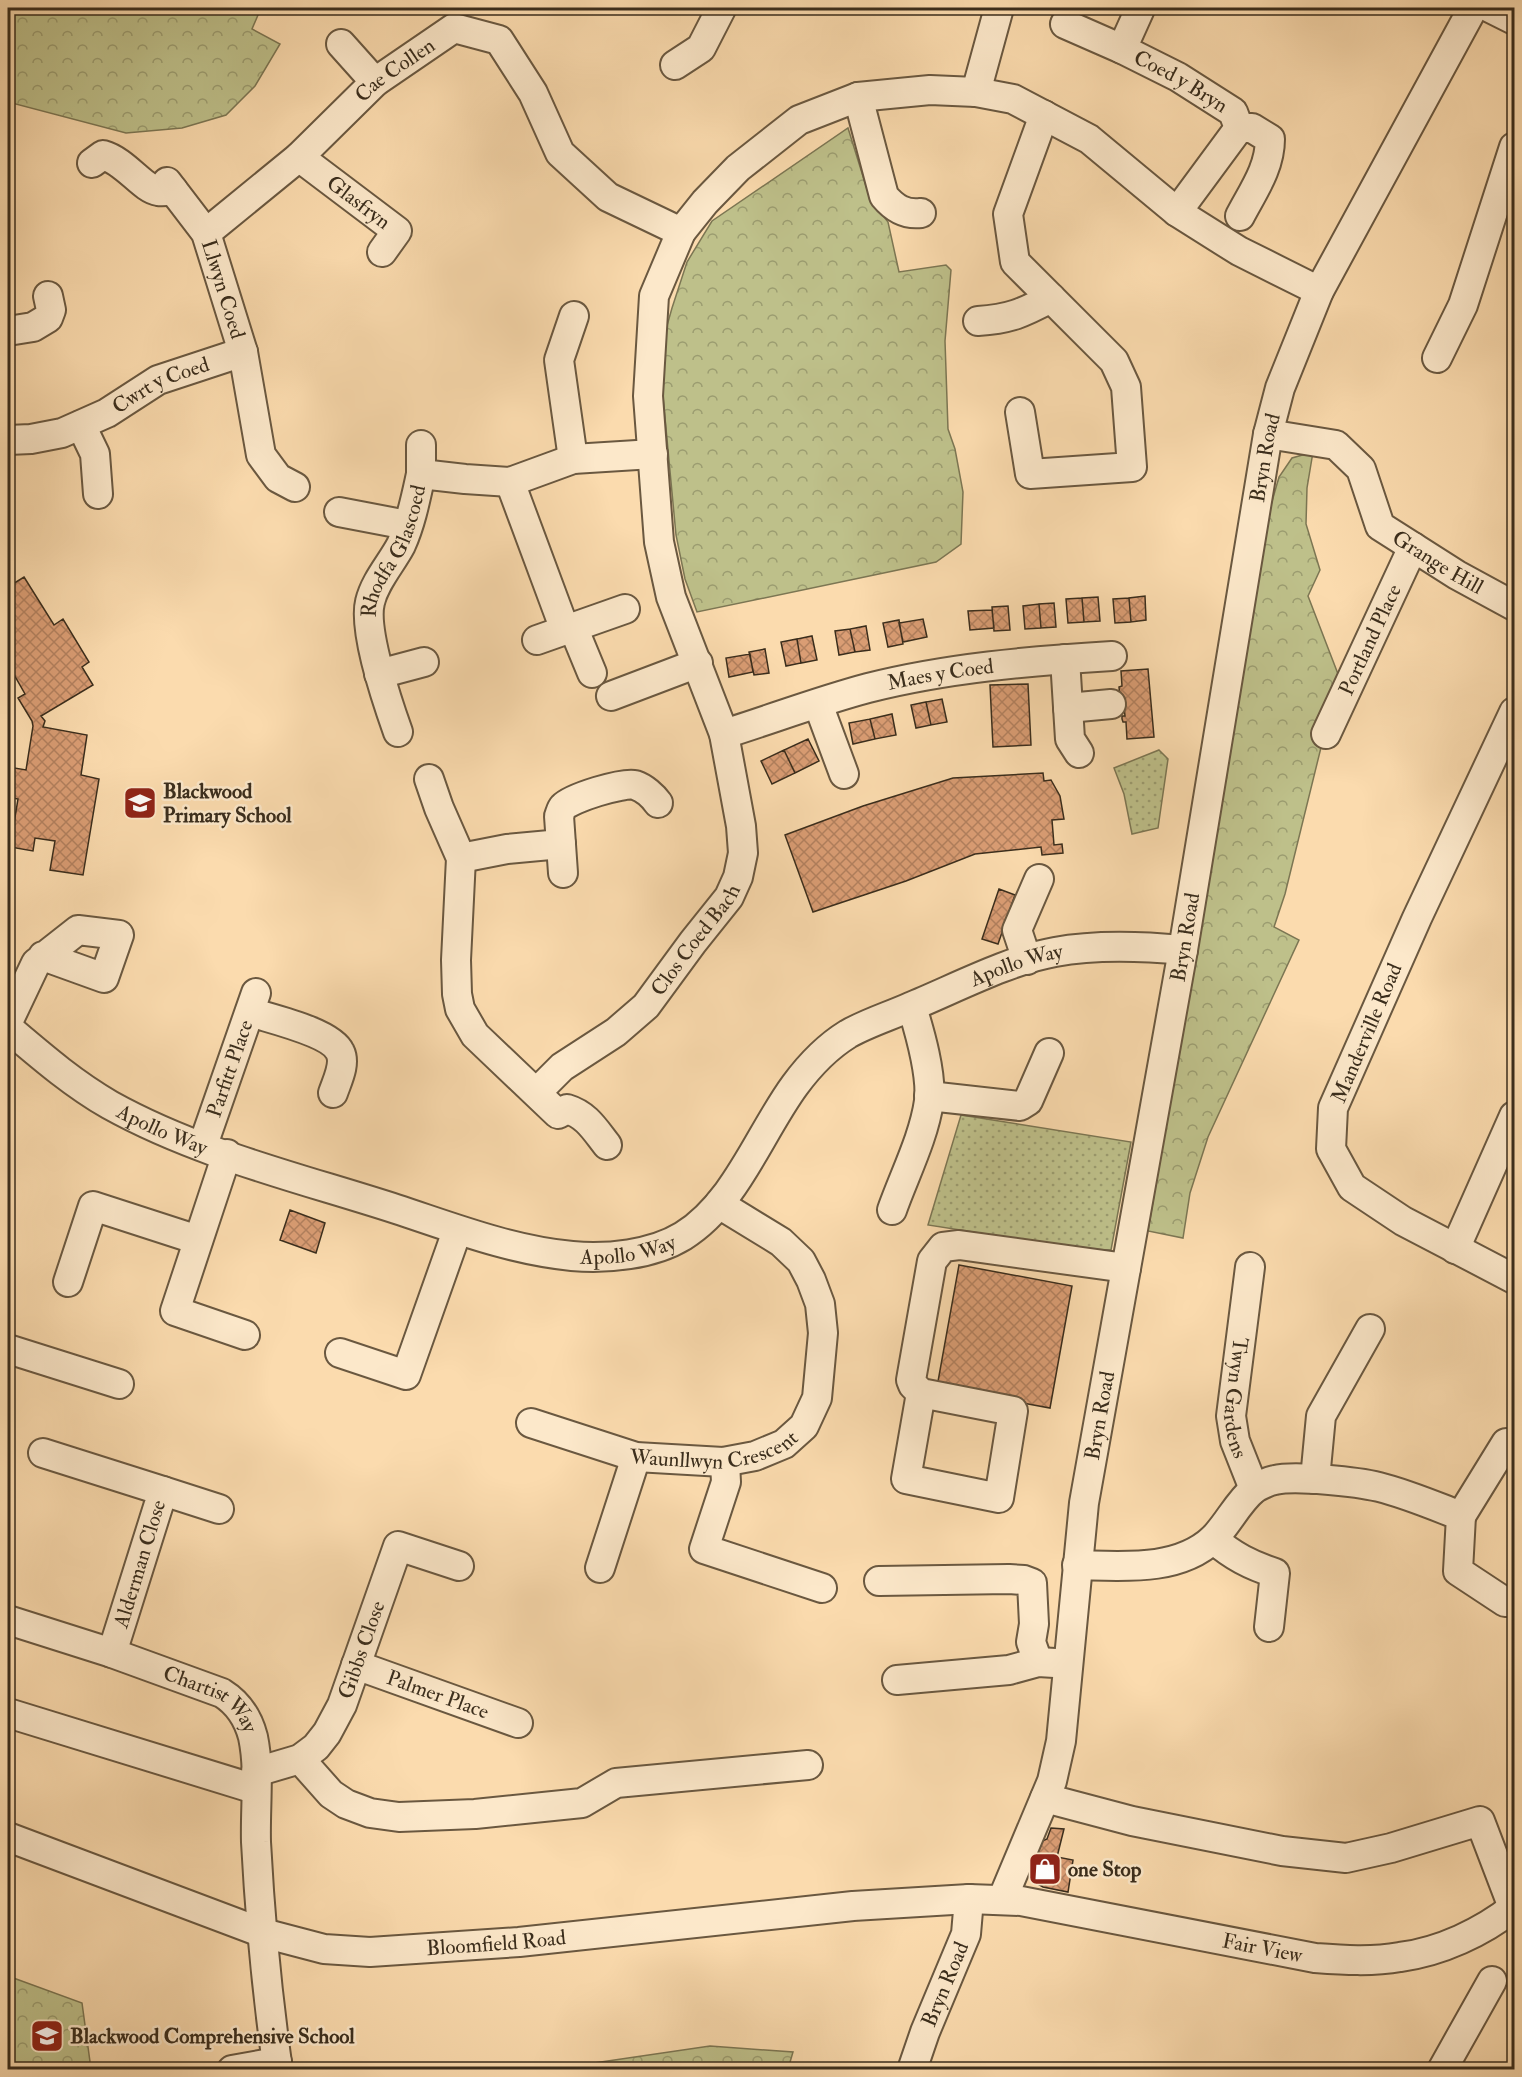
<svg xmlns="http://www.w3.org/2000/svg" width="1522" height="2077" font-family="'IM FELL Double Pica',serif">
  <defs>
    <pattern id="grass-dots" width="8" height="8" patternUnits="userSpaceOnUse" patternTransform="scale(1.5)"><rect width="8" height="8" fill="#bec08a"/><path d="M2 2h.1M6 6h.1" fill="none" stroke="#9b9c70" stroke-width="1.8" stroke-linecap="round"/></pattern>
    <pattern id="forest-crowns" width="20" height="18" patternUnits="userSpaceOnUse" patternTransform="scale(1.5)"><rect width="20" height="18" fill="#bec08a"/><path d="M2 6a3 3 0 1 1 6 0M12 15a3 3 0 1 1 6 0" fill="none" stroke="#9b9c70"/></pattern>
    <pattern id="building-cross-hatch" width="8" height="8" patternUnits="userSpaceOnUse" patternTransform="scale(1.5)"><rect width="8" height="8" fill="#da9d74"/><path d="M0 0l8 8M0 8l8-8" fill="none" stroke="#b2805e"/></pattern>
  </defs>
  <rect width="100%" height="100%" fill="#fbdbae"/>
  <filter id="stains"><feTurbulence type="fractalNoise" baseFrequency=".00333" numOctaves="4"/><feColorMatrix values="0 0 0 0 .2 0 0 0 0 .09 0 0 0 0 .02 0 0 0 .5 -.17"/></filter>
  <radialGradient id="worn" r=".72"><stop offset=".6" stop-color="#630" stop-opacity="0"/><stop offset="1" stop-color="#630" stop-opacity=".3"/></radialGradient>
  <path fill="url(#grass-dots)" stroke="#7c7653" stroke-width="1.5" d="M 1159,750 L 1168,759 L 1158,828 L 1132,834 L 1124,794 L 1114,768 Z
    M 961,1115 L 1131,1142 L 1111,1250 L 1082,1249 L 928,1225 Z"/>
  <path fill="url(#forest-crowns)" stroke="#7c7653" stroke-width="1.5" d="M 8,8 L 261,8 L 252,29 L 280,44 L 255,86 L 226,115 L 182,128 L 126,133 L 8,102 Z
    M 848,128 L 870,199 L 888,222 L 899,272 L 946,265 L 951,270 L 945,341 L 948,429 L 955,449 L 963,492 L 961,544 L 936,562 L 697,612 L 685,579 L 676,535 L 659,354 L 672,308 L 687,262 L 712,221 Z
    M 1313,452 L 1307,488 L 1306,524 L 1320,570 L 1308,596 L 1343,687 L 1328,719 L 1285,894 L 1274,927 L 1299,940 L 1208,1137 L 1190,1193 L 1183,1238 L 1148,1231 L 1269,512 L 1279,477 L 1292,458 Z
    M 8,1976 L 82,2003 L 91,2069 L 8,2069 Z
    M 710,2046 L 793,2052 L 788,2069 L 553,2069 Z"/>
  <path fill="url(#building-cross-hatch)" stroke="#3a2d1c" stroke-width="1.5" d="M 24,577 L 54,625 L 63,619 L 89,662 L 82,667 L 93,685 L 41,716 L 45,721 L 43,727 L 87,735 L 81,775 L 99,779 L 83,875 L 50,870 L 55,841 L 35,838 L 33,851 L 10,847 L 18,799 L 8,797 L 8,730 L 14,731 L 8,767 L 26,770 L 33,726 L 32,721 L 18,698 L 25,694 L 8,664 L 8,587 Z
    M 1145,596 L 1146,620 L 1131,622 L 1129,598 Z
    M 1098,597 L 1100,621 L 1084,622 L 1082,598 Z
    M 1082,598 L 1084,622 L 1068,623 L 1066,599 Z
    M 1129,598 L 1131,622 L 1115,623 L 1113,599 Z
    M 1054,603 L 1056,627 L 1041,628 L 1039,604 Z
    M 1039,604 L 1041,628 L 1025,629 L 1023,606 Z
    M 1008,606 L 1010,630 L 994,631 L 992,607 Z
    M 992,610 L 994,628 L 970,630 L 968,611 Z
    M 923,619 L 927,637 L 903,642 L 899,623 Z
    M 899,620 L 903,644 L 888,647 L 883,623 Z
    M 866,626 L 870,650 L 855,652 L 850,629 Z
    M 850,629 L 855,652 L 839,655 L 835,631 Z
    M 812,636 L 817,660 L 801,663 L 797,639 Z
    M 797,639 L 801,663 L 786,666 L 781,642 Z
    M 765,649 L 769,673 L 754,675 L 749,652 Z
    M 750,654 L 753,672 L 729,677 L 726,658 Z
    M 1148,669 L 1154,737 L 1127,739 L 1126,722 L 1123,722 L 1122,719 L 1122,716 L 1125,716 L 1123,696 L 1120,697 L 1119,687 L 1122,686 L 1121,671 Z
    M 1028,684 L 1031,745 L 993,747 L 990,685 Z
    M 942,699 L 947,722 L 931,725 L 926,702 Z
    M 926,702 L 931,725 L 916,728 L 911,705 Z
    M 892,714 L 896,735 L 875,739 L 870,719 Z
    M 870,719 L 875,739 L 853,744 L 849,723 Z
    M 808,739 L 819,761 L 795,773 L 784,750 Z
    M 784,750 L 795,773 L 772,784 L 761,761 Z
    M 1043,773 L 1044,781 L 1051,780 L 1060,796 L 1064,819 L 1052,820 L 1054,845 L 1062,844 L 1063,853 L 1042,855 L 1041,847 L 975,854 L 906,881 L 813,912 L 785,835 L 863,806 L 953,778 Z
    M 999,889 L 1015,895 L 998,944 L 982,939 Z
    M 290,1210 L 325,1223 L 316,1253 L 280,1240 Z
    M 959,1265 L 1072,1286 L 1050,1408 L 937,1387 Z
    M 1051,1828 L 1064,1829 L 1057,1857 L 1073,1860 L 1068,1892 L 1043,1887 L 1036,1883 L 1033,1878 L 1032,1866 L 1038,1843 L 1047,1839 Z"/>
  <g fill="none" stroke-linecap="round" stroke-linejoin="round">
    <defs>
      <g id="minor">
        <path d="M 1490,8 L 1514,20"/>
        <path id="s1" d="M 1140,9 L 1122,49 L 1178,77 L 1233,112 L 1239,128 L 1177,212"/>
        <path d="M 1065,24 L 1122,49"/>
        <path d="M 341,44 L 375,82"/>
        <path d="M 675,65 L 701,48 L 721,9"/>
        <path d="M 976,92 L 999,8"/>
        <path d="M 858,97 L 884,196 C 894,208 905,215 921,213"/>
        <path d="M 1239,128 L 1252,128 L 1270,139 C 1270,168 1253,191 1240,216"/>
        <path id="s2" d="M 299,157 L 397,231 L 382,252"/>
        <path d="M 92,163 L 103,155 C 125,161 143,189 158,191 C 163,192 168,191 173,190"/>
        <path id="s3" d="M 167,182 L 206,233 L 243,352 L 261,455 L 278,478 L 295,487"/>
        <path id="s4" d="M 206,233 L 299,157 L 375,82 L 454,28 L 499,40 L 533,93 L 560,153 L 608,197 L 681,232"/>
        <path d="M 978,321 C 1010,319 1023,313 1051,298"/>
        <path d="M 8,331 L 33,327 L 48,318 L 51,310 L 48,296"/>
        <path d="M 1437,358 L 1463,305 L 1514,147"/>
        <path d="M 1020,412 L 1030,474 L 1132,467 L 1126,387 L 1114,361 L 1015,262 L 1008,214 L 1044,115"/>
        <path d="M 81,425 L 95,454 L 98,494"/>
        <path id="s5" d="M 1268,434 L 1336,445 L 1361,469 L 1380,526 L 1457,575 L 1514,606"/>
        <path id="s6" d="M 8,440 L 31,439 L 62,433 L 107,413 L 158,380 L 243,352"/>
        <path d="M 421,445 L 421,474"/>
        <path d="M 573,459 L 559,360 L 574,316"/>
        <path d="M 510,482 L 565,630"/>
        <path d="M 339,512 L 407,525"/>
        <path d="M 573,627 L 592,673"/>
        <path d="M 537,640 L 625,609"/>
        <path d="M 1065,659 L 1070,739 L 1079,753"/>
        <path d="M 379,674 L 424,662"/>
        <path d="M 611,696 L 698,663"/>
        <path d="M 818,704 L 844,774"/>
        <path d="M 1068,708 L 1111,704"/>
        <path d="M 1514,712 L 1417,918 L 1333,1108 L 1331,1149 L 1352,1187 L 1403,1221 L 1514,1279"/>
        <path id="s7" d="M 398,732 C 388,704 363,630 370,602 C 375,581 391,564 401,545 C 411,523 416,497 421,474 L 465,479 L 510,482 L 573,459 L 653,454"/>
        <path id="s8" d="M 724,734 C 772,719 819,701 868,688 C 947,668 1030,661 1112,656"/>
        <path id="s9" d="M 1326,734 L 1413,547"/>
        <path d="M 429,779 L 439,808 L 461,858 L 456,960 L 457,994 L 460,1009 L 475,1035 L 558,1114 L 567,1109 C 587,1115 595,1130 607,1145"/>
        <path d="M 461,858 L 507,849 L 561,844"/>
        <path d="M 563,873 L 559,816 C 560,814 561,809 563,807 C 571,798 623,782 635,785 C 644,788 653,796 658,803"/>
        <path d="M 1027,960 L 1017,930 L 1039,879"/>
        <path d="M 250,1012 C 271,1019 331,1032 340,1052 C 346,1064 337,1081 333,1093"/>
        <path d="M 8,1022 L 36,963 L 78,930 L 119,935 L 104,978 L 43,956"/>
        <path id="s10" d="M 8,1028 C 41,1056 72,1083 110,1105 C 198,1154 300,1178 396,1209 C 454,1228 510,1250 572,1256 C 607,1259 652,1255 683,1236 C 736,1203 759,1134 795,1085 C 809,1066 827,1047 848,1034 C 867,1023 890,1016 910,1007 C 954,989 1009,960 1055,952 C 1097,944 1141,946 1183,950"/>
        <path id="s11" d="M 537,1092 L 562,1067 L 616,1032 L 646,1006 L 693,942 L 729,897 L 738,877 L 743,853 L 741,826 L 724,734 L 671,597 L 659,542 L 648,396 L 654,296 L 681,232 L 705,202 L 738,168 L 799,120 L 858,97 L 930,90 L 976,92 L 1013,99 L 1089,139 L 1177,212 L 1239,251 L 1319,291"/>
        <path d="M 929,1096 L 1020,1106 L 1028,1101 L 1049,1053"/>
        <path id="s12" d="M 203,1145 L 256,993"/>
        <path d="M 227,1154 L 175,1311 L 245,1335"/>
        <path d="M 892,1210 C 904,1176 924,1137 929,1101 C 932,1074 920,1033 912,1007"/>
        <path d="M 1455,1249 L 1514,1116"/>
        <path id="s13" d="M 1250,1267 L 1231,1416 L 1235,1441 L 1254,1489"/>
        <path d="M 68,1282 L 93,1206 L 198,1240"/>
        <path d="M 8,1349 L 119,1384"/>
        <path d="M 340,1353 L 406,1375 L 457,1231"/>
        <path d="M 921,1393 L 906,1479 L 999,1498 L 1013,1411 L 921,1393 L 913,1385 L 911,1380 L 932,1261 L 943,1247 L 959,1245 L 1126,1268"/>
        <path id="s14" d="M 531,1423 L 636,1457 L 723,1462 L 755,1456 L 784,1444 L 804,1426 L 817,1398 L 823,1333 L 820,1304 L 811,1280 L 801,1261 L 781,1242 L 719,1204"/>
        <path d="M 43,1453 L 163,1491 L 112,1653"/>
        <path d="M 723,1462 L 725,1463 L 726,1482 L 704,1549 L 822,1588"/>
        <path d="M 1315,1479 L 1321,1416 L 1370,1329"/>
        <path d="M 163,1491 L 219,1509"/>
        <path d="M 1461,1516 L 1506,1443"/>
        <path d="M 1213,1539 C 1233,1556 1250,1565 1275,1573 L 1269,1627"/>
        <path d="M 1077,1565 C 1122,1566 1178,1572 1213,1539 C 1228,1524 1238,1502 1254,1489 C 1258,1486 1269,1481 1275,1480 C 1295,1475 1358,1482 1379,1487 C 1407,1494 1435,1506 1461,1516 L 1458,1571 L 1505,1602"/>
        <path d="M 600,1568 L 636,1457"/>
        <path d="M 879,1581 L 1009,1579 L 1024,1580 L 1032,1583 L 1034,1624 L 1031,1642 L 1038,1662"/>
        <path id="s15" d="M 8,1620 L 112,1653 L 222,1693 C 238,1703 248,1718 253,1737 C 260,1770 255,1807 256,1842 C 260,1917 267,1994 278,2070"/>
        <path id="s16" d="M 356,1665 L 518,1723"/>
        <path d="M 897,1680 L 1009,1670 L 1038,1662 L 1055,1663"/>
        <path d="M 8,1713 L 255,1789"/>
        <path d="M 300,1759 L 331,1794 L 346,1804 L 370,1813 L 399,1817 L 475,1814 L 582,1803 L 616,1783 L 808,1765"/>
        <path id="s17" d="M 256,1772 L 300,1759 L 316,1747 L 327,1733 L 342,1705 L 398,1546 L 459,1566"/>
        <path d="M 1045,1798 L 1132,1821 L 1282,1851 L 1346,1858 L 1391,1848 L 1480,1821 L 1514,1910"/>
        <path id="s18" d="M 8,1837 L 263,1933 L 324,1949 L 370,1952 L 519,1942 L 853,1906 L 969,1899 L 1021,1901 L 1315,1958 C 1343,1960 1372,1962 1400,1957 C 1440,1952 1483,1932 1514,1907"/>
        <path id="s19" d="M 1002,1900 L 1052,1781 L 1061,1741 L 1084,1503 L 1183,950 L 1268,434 L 1280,388 L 1319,291 L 1473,8"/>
        <path d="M 232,2070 L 277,2062"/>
        <path id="s20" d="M 912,2070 L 925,2032 L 966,1934 L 969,1899"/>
        <path d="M 1442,2070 L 1492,1981"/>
      </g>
    </defs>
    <use href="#minor" stroke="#6a5840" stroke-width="32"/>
    <use href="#minor" stroke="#fce8ca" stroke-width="28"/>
  </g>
  <defs>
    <symbol id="school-square" viewBox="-11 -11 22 22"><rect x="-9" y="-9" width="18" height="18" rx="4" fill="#8f2418" stroke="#fce8ca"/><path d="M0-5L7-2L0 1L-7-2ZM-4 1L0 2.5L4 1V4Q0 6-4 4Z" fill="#fff"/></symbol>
    <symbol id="shop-square" viewBox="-11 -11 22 22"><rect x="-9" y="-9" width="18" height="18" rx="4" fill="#8f2418" stroke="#fce8ca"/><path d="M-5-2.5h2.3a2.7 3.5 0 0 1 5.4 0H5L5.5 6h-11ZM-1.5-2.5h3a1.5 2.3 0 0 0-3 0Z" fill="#fff"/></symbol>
  </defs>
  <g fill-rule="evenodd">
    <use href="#school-square" x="121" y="784" width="38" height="38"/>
    <use href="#shop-square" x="1026" y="1850" width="38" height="38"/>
    <use href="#school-square" x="28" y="2017" width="38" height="38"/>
  </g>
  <g text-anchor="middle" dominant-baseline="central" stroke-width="5" stroke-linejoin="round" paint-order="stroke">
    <g font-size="21" fill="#3a2d1c" stroke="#fce8ca">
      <text stroke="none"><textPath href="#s4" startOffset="250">Cae Collen</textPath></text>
      <text stroke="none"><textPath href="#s1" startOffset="111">Coed y Bryn</textPath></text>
      <text stroke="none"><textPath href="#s2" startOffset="75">Glasfryn</textPath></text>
      <text stroke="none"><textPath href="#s3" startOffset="123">Llwyn Coed</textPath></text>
      <text stroke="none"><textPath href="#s6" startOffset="165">Cwrt y Coed</textPath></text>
      <text stroke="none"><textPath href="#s19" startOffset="1470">Bryn Road</textPath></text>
      <text stroke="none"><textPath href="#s7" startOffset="190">Rhodfa Glascoed</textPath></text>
      <text stroke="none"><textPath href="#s5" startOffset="232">Grange Hill</textPath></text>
      <text stroke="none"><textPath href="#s9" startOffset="104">Portland Place</textPath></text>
      <text stroke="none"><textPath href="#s8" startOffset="225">Maes y Coed</textPath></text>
      <text stroke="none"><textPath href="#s19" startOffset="984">Bryn Road</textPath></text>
      <text stroke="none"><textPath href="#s11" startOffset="222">Clos Coed Bach</textPath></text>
      <text stroke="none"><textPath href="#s10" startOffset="1176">Apollo Way</textPath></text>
      <text transform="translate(1367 1033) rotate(-67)">Manderville Road</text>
      <text stroke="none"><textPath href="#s12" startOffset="81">Parfitt Place</textPath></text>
      <text stroke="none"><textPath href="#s10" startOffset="186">Apollo Way</textPath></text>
      <text stroke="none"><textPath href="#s10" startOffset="672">Apollo Way</textPath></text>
      <text stroke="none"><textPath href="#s13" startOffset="132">Twyn Gardens</textPath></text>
      <text stroke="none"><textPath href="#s19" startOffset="498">Bryn Road</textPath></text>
      <text stroke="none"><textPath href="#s14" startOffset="190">Waunllwyn Crescent</textPath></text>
      <text transform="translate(140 1564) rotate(-73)">Alderman Close</text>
      <text stroke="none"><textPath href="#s17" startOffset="174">Gibbs Close</textPath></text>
      <text stroke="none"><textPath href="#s16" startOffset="87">Palmer Place</textPath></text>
      <text stroke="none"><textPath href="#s15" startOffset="220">Chartist Way</textPath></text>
      <text stroke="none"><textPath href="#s18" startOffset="508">Bloomfield Road</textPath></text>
      <text stroke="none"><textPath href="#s18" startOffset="1281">Fair View</textPath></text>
      <text stroke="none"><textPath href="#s20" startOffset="92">Bryn Road</textPath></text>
    </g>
    <g font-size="21" font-weight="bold" fill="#3a2d1c" stroke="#fce8ca" text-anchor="start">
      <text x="163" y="791">Blackwood<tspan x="163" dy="24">Primary School</tspan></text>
      <text x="1068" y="1869">one Stop</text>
      <text x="70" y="2036">Blackwood Comprehensive School</text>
    </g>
  </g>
  <rect width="1522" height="2077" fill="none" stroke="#fbdbae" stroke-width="30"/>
  <rect x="9" y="9" width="1504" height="2059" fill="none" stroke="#3a2d1c" stroke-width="3"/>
  <rect x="15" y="15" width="1492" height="2047" fill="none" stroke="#3a2d1c" stroke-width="1.5"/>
  <rect width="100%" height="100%" filter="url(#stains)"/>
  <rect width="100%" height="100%" fill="url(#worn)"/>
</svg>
